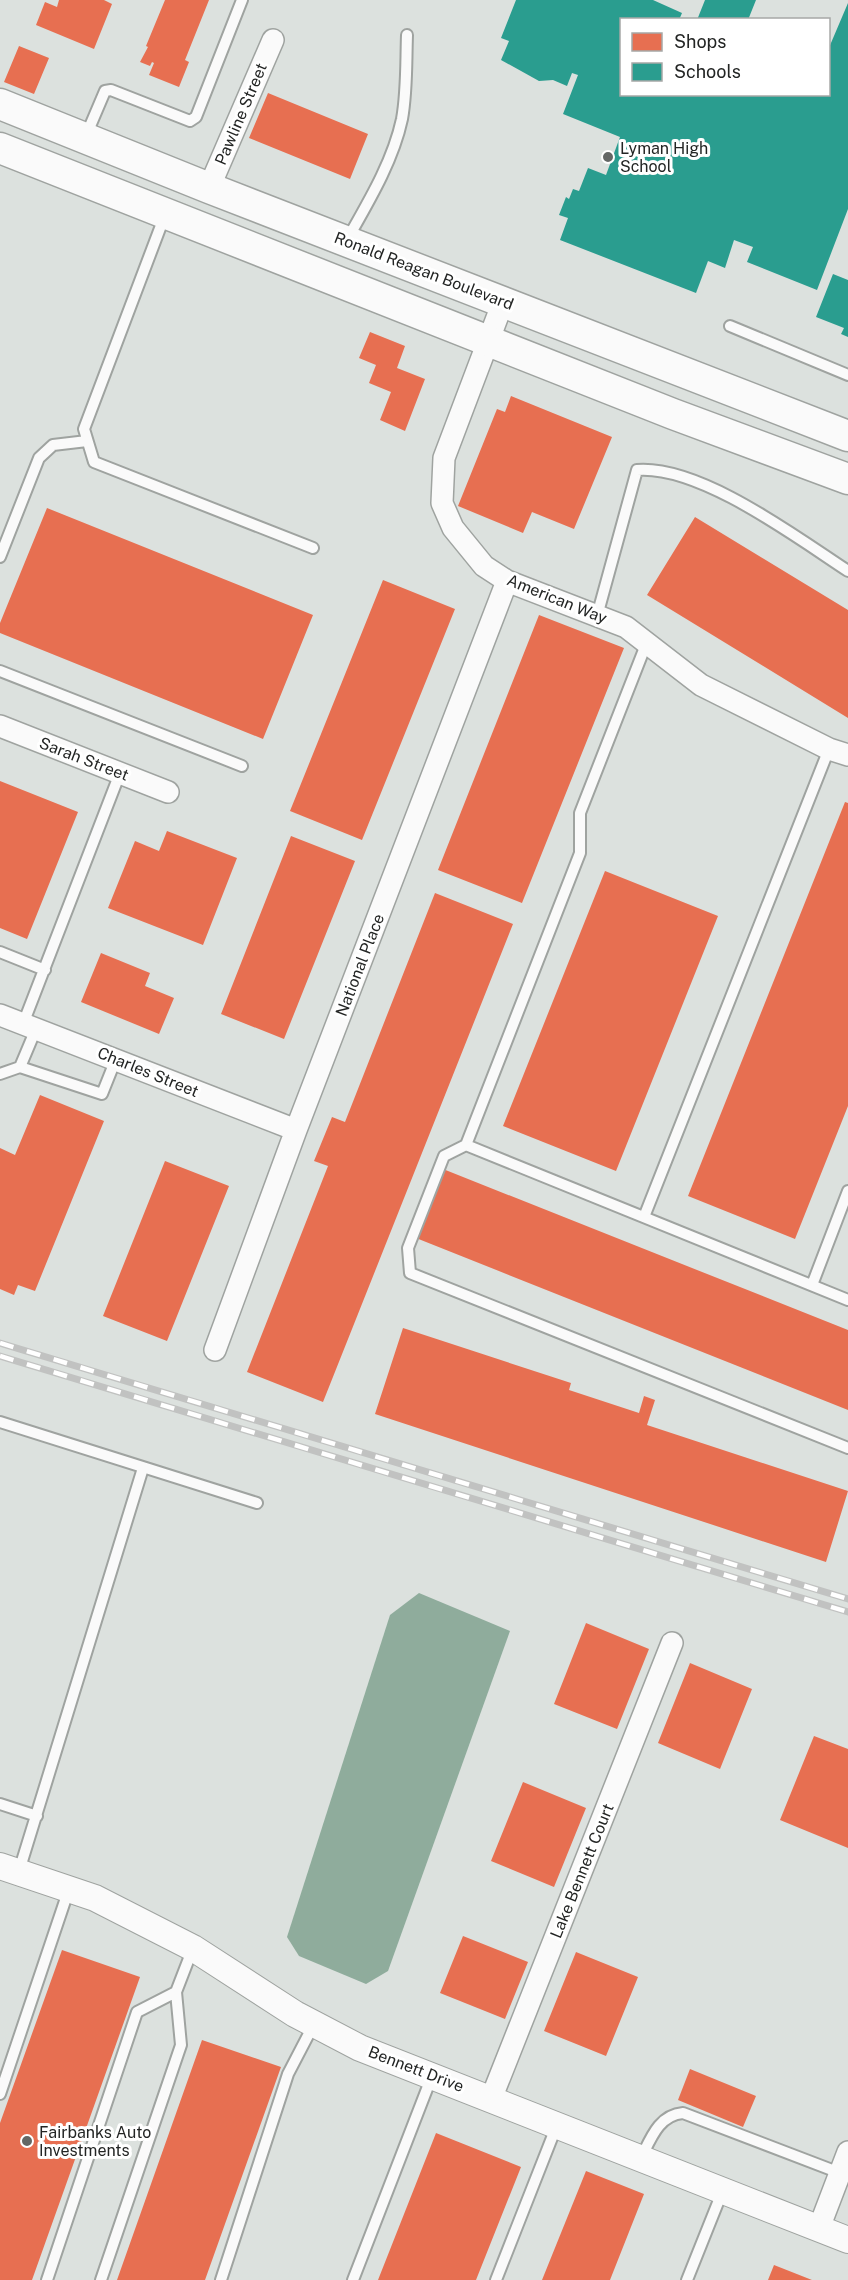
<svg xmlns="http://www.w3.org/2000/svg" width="848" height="2280" font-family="'Public Sans',sans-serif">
  <rect width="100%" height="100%" fill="#dce1de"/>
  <path fill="#8fac9c" d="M 419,1593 L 510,1631 L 388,1971 L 366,1984 L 299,1956 L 287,1937 L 390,1615 Z"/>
  <path fill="#e76f51" d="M 59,0 L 104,0 L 112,4 L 94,49 L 36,25 L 45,2 L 57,7 Z
    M 165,0 L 209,0 L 185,60 L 189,62 L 179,87 L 149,75 L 154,63 L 152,62 L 150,66 L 140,62 L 148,47 L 146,46 Z
    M 19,46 L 49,58 L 34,94 L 4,82 Z
    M 268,93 L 368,134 L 350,179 L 249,138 Z
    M 370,332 L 405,346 L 397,368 L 425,379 L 405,431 L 380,420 L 391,392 L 369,383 L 376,365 L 359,358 Z
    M 511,396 L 612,437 L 574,529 L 532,512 L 523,533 L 458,506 L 497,409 L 505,412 Z
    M 47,508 L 313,615 L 263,739 L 0,633 L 0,623 Z
    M 695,517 L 848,610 L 848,718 L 647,595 Z
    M 383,580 L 455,609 L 362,840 L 290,811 Z
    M 539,615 L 624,648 L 522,903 L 438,870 Z
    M 0,781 L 78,812 L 27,939 L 0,928 Z
    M 845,802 L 848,803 L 848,1106 L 795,1239 L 688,1196 Z
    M 167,831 L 237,858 L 203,945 L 108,908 L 135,841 L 159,851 Z
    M 291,836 L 355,861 L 284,1039 L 221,1014 Z
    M 605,871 L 718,916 L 616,1171 L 503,1126 Z
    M 435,893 L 513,924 L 323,1402 L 247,1372 L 328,1166 L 314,1161 L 332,1117 L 345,1122 Z
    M 101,953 L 150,973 L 145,986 L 174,998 L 159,1034 L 81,1002 Z
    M 40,1095 L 104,1121 L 35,1291 L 18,1285 L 14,1295 L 0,1289 L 0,1148 L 15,1155 Z
    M 165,1161 L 229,1186 L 167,1341 L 103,1316 Z
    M 443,1169 L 848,1330 L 848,1410 L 416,1238 Z
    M 403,1328 L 571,1383 L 569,1390 L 639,1413 L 644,1396 L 655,1400 L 647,1425 L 848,1491 L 826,1562 L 375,1414 Z
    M 586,1623 L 649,1649 L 617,1729 L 554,1704 Z
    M 690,1663 L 752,1689 L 720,1769 L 658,1743 Z
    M 814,1736 L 848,1749 L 848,1848 L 780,1820 Z
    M 523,1782 L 586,1808 L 554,1887 L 491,1861 Z
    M 463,1936 L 528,1962 L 505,2019 L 440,1993 Z
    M 62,1950 L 140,1977 L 32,2280 L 0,2280 L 0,2123 Z
    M 576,1952 L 638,1977 L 606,2056 L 544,2031 Z
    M 202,2040 L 281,2067 L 205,2280 L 117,2280 Z
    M 690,2069 L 756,2096 L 743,2127 L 678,2100 Z
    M 436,2133 L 521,2167 L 476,2280 L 378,2280 Z
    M 586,2171 L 644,2194 L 610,2280 L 542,2280 Z
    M 774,2265 L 812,2280 L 768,2280 Z"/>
  <path fill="#2a9d8f" d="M 516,0 L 653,0 L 682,13 L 679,20 L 622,20 L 622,94 L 828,94 L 828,50 L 848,3 L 848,209 L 817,290 L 747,262 L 753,247 L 734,240 L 725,268 L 708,261 L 696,293 L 560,240 L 568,218 L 559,215 L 566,197 L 569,199 L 573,189 L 579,191 L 588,168 L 606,175 L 620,137 L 563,114 L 578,75 L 572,73 L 567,86 L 553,80 L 539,81 L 501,60 L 509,41 L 501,38 Z
    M 705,0 L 756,0 L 748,20 L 697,20 Z
    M 833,274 L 848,280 L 848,337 L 841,334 L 844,328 L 816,317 Z"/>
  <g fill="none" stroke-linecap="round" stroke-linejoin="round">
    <defs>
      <path id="service" d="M 85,138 L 105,91 L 111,90 L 190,121 L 196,117 L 242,0
        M 165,215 L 84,429 L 94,462 L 313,548
        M 348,238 C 369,201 393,161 402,119 C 407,92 406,63 407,35
        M 730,326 L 848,375
        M 0,557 L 39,458 L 53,445 L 87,441
        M 597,616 L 637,470 C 700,465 796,537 848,571
        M 0,671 L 242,766
        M 0,952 L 45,970
        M 23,1024 L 120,773
        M 20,1067 L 36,1029
        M 0,1074 L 20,1067 L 102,1094 L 116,1059
        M 466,1145 L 580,853 L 580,813 L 647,642
        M 644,1217 L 829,749
        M 812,1285 L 848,1191
        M 848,1300 L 466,1145 L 444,1156 L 408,1248 L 410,1273 L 848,1448
        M 0,1422 L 257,1503
        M 0,1804 L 37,1816
        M 19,1871 L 143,1468
        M 176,1992 L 193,1948
        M 0,2094 L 69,1889
        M 641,2158 C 651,2138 659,2115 683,2113 L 840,2173
        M 47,2280 L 137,2012 L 176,1992 L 181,2045 L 101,2280
        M 221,2280 L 288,2074 L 314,2024
        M 353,2280 L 432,2076
        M 496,2280 L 557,2125
        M 687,2280 L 723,2190"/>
      <path id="minor" d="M 209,188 L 273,40
        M 503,302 L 444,458 L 442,503 L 453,528 L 484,566 L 507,581 L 626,627 L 701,685 L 829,749 L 848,755
        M 0,726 L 168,792
        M 0,1015 L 296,1130
        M 215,1350 L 296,1130 L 507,581
        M 491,2099 L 672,1643
        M 819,2228 L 848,2152"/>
      <path id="tertiary" d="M 0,1866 L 95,1898 L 193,1948 L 295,2014 L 360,2048 L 848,2240"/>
      <path id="secondary" d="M 0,104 L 209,188 L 848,436
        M 0,148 L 673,414 L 848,479"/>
    </defs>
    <use href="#service" stroke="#9fa3a0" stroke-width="14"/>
    <use href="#minor" stroke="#9fa3a0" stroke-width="24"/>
    <use href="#tertiary" stroke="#9fa3a0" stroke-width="28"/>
    <use href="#secondary" stroke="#9fa3a0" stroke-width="33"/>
    <use href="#service" stroke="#fafafa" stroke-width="10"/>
    <use href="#minor" stroke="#fafafa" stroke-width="21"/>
    <use href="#tertiary" stroke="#fafafa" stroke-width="26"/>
    <use href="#secondary" stroke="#fafafa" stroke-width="30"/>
    <defs>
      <path id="rail" d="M 0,1343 L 848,1599
        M 0,1356 L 848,1612"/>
    </defs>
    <use href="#rail" stroke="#c1c2c1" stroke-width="7"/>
    <use href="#rail" stroke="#fff" stroke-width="4.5" stroke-dasharray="14" stroke-linecap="butt"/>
  </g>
  <g fill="#646765" stroke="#fff" stroke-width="2">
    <circle cx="608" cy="157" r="6"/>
    <circle cx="27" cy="2141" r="6"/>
  </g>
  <g text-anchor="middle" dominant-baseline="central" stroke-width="6" stroke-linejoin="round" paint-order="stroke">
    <g font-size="16" fill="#232524" stroke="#fff">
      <text transform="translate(241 114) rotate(-67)">Pawline Street</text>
      <text transform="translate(424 271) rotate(21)">Ronald Reagan Boulevard</text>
      <text transform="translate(557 599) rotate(22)">American Way</text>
      <text transform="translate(84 759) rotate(21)">Sarah Street</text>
      <text transform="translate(360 965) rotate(-69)">National Place</text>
      <text transform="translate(148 1072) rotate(22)">Charles Street</text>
      <text transform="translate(582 1871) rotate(-68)">Lake Bennett Court</text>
      <text transform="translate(416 2069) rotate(21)">Bennett Drive</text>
    </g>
    <g font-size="16" fill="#232524" stroke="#fff" text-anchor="start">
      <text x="620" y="148">Lyman High<tspan x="620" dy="18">School</tspan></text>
      <text x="39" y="2132">Fairbanks Auto<tspan x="39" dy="18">Investments</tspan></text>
    </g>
  </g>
  <rect x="620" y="18" width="210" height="78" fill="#ffffff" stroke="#a7a8a7" stroke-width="1.5"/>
  <rect x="632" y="33" width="30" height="18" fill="#e76f51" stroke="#a7a8a7" stroke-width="1.5"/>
  <text x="674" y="48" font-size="18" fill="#232524">Shops</text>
  <rect x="632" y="63" width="30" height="18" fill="#2a9d8f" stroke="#a7a8a7" stroke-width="1.5"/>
  <text x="674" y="78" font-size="18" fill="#232524">Schools</text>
</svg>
